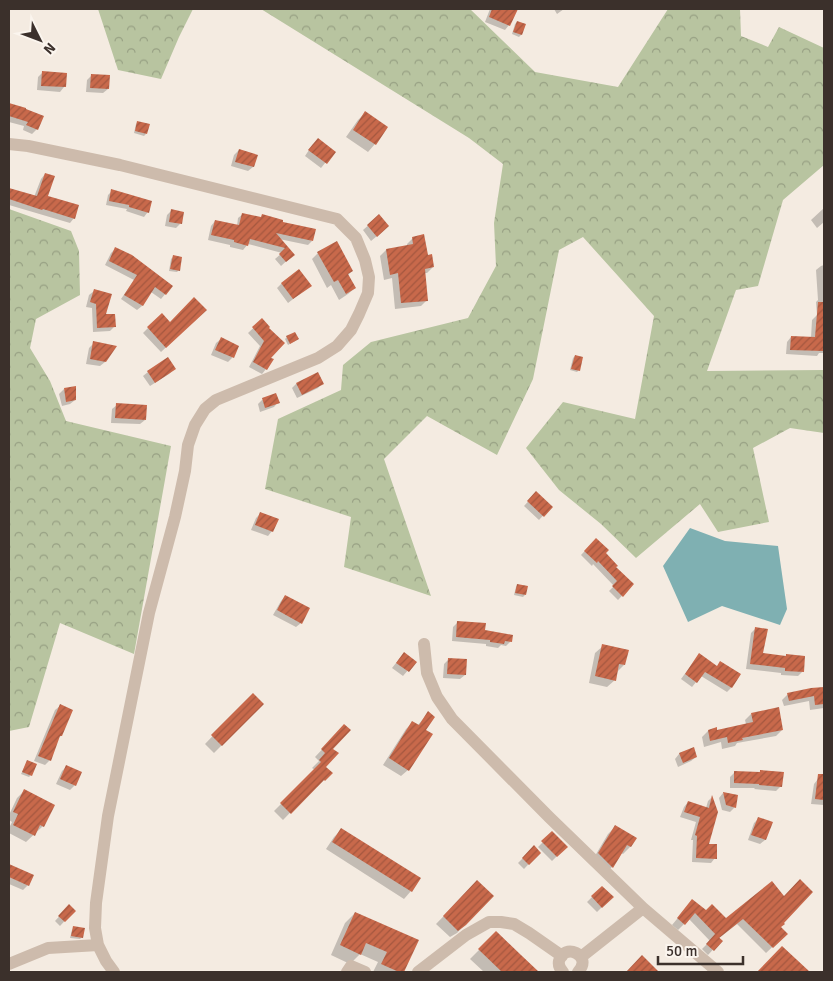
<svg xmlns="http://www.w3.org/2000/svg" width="833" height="981" font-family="Signika,sans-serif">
  <defs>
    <pattern id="forest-crowns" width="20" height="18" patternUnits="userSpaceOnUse" patternTransform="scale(1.25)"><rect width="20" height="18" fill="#b8c4a0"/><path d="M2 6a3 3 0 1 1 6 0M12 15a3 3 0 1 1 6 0" fill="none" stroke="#97a083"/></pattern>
    <pattern id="building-hatch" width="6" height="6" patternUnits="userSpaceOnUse" patternTransform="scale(1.25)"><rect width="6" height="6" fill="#c8694b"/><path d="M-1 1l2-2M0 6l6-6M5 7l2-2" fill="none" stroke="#a4573f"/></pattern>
  </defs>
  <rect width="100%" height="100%" fill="#f4ebe1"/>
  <path fill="url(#forest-crowns)" d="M 98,9 L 193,9 L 179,37 L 161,79 L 118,70 Z
    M 261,9 L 470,9 L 535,72 L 618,87 L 668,9 L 740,9 L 741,36 L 768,47 L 779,27 L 824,48 L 824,165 L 783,200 L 758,286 L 736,290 L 707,371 L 824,370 L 824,433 L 790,428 L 753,448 L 769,522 L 718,532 L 700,504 L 636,558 L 601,524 L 559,490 L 526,448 L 563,402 L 635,419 L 654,316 L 583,237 L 559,250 L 533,379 L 497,455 L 427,416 L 384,459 L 431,596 L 344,567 L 351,517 L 265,489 L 278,419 L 341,390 L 343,365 L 371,342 L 468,318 L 496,266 L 494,223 L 503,164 L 469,138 Z
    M 9,209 L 71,231 L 79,251 L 80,295 L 36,319 L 30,348 L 50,381 L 66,421 L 171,446 L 134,654 L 60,623 L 29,727 L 9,731 Z"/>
  <path fill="#7fb0b2" d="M 690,528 L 725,541 L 778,546 L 787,609 L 780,625 L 722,606 L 688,622 L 663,566 Z"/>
  <path fill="#0003" d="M 490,9 L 511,9 L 515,11 L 509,25 L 505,30 L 485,22 Z
    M 554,9 L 564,9 L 557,14 Z
    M 517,22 L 524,25 L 521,35 L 519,37 L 512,34 L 515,24 Z
    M 43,72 L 64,87 L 60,92 L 37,90 L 38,77 Z
    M 92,75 L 108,89 L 103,93 L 86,92 L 87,80 Z
    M 10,105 L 37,129 L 32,134 L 23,130 L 24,126 L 9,122 L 9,106 Z
    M 365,113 L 375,144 L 368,152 L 346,137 L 358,120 Z
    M 138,122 L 146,134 L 144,136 L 134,133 L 136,124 Z
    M 313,144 L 334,152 L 321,168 L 305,156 Z
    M 239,150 L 256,156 L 253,167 L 248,171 L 231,166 L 234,155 Z
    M 45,174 L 46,196 L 74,218 L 70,223 L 9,205 L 9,189 L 34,197 L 41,179 Z
    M 112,191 L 151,202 L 147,213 L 144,217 L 126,211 L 127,209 L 106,205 L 108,195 Z
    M 824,208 L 824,222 L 817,228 L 811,220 Z
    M 172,210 L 180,224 L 176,228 L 165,226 L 167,215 Z
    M 243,214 L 281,223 L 312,241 L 308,245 L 279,239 L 293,255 L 281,266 L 275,259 L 282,253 L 248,244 L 243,250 L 230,247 L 230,245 L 208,240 L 211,226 L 215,221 L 237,226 L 238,218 Z
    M 379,216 L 383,231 L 371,241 L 363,230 Z
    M 413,238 L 427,256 L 433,267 L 427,273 L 424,273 L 427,300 L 421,306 L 395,309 L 392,278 L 384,280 L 380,256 L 386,250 L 407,247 L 407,244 Z
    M 116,248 L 172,286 L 161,299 L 151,292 L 142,306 L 137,310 L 121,299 L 134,280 L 105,265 L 111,253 Z
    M 318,253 L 352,271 L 347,276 L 355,288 L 348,294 L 339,300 L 331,285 L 327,288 L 312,259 Z
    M 173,257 L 179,270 L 177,272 L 169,271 L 171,259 Z
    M 824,265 L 824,353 L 819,353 L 817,356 L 786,354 L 787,342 L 791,337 L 811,338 L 812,320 L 817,315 L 816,302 L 818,300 L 816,270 L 821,266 Z
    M 282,283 L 305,290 L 288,303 L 277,288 Z
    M 94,291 L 105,316 L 114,327 L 110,331 L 93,332 L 92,308 L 86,307 L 89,295 Z
    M 205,310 L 161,352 L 143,333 L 162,314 L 170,323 Z
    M 262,320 L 269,358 L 266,369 L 262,374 L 249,367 L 260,346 L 248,333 Z
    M 287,337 L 295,341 L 288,345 L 285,339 Z
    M 221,339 L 238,347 L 232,358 L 228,362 L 211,355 L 216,343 Z
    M 94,343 L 105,362 L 100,366 L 86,364 L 89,348 Z
    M 575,356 L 579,370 L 577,372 L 570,370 L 573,358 Z
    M 174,369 L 169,374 L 150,386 L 143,376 L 148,372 Z
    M 322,383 L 318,388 L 297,398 L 292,388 L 296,384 Z
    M 64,389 L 75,400 L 70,404 L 62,406 L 59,394 Z
    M 276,395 L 278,402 L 274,407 L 260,412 L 258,404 L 262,400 Z
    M 117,405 L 145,420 L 140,424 L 111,423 L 112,409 Z
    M 536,493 L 551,507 L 539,520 L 524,506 Z
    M 261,513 L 272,531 L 268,536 L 251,530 L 256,518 Z
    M 596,539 L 604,553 L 614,568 L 633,584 L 618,600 L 609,591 L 614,586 L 593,564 L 592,566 L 581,555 Z
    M 518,585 L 525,595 L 523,597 L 514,595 L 516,587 Z
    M 285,596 L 301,623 L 296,627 L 273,615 L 281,601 Z
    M 458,622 L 484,631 L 511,641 L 506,646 L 501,645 L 498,648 L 486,646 L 486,644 L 452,641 L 453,627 Z
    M 756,628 L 761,654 L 785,657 L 786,655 L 803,671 L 798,676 L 781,675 L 781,673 L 746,669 L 751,633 Z
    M 603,646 L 624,665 L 616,673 L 615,680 L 607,687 L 589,683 L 595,653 Z
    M 400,658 L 415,662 L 403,676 L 392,668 Z
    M 449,659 L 465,675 L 460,679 L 443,678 L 444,664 Z
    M 695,660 L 740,675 L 731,688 L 727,692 L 701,676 L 692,687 L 681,679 Z
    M 824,688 L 824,708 L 810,710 L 809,701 L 784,706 L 782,700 L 788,694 L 811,689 Z
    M 253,694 L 263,704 L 214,753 L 205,744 Z
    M 60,706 L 61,736 L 58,738 L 49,761 L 45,765 L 34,761 L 55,710 Z
    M 428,713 L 425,730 L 408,770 L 401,776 L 383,765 L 406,729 L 413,722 L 418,725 Z
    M 751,714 L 782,730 L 776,736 L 737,743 L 735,746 L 722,749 L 721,742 L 704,747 L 702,737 L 708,731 L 716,731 L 746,724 L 745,720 Z
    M 344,726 L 332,749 L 325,767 L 331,773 L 317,787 L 316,786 L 283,820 L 274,811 L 315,770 L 312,768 L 319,761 L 315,757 Z
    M 679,754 L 696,757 L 691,761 L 678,767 L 675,759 Z
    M 26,764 L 31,775 L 29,777 L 21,774 Z
    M 67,766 L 75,785 L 70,790 L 56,784 L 62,771 Z
    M 760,771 L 781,786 L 776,791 L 754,789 L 755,788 L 730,788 L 730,777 L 735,772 L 759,773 Z
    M 818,779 L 824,780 L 824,805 L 811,804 L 814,784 Z
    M 24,791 L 43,826 L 26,842 L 9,833 L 9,828 L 12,822 L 9,820 L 9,815 L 17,798 Z
    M 723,793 L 735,807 L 730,812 L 722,810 L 719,798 Z
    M 711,798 L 708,845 L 715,858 L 711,863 L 692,862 L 693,840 L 691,840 L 696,822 L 680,817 L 684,807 L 688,802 L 706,808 L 708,801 Z
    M 759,818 L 771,823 L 765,840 L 760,844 L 748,840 L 754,823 Z
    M 615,827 L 635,839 L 630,847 L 623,854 L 621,853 L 612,867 L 605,874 L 592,861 L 608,834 Z
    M 341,830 L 411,891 L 404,899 L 326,849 L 334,837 Z
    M 552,833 L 566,847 L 552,861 L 538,847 Z
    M 534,847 L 539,853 L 524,869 L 518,863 Z
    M 9,865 L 32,875 L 28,885 L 23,890 L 9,884 Z
    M 477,882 L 492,896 L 457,933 L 450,937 L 436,924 Z
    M 772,882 L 779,927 L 786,934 L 766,953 L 737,924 L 718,939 L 721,941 L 708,955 L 702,949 L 710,941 L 689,919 L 678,930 L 672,925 L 687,907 L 706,912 L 726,920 Z
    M 602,887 L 612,897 L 597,912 L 587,902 Z
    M 69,906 L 74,911 L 60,926 L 55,921 Z
    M 355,913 L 417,941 L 403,972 L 373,972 L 378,962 L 360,954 L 350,964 L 331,955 L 345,923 Z
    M 74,928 L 82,937 L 80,939 L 70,938 L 72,930 Z
    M 496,933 L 537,972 L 484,972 L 470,959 Z"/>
  <path fill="url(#building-hatch)" d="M 492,9 L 518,9 L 510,26 L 489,17 Z
    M 517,21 L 526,24 L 522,35 L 513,32 Z
    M 42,71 L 67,73 L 66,87 L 41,86 Z
    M 91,74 L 110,75 L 109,89 L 90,88 Z
    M 9,103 L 26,108 L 26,109 L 44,116 L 38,130 L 26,125 L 28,122 L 9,116 Z
    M 365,111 L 388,127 L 376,145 L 353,130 Z
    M 137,121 L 150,124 L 147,134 L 135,131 Z
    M 318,138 L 336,152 L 327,164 L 308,150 Z
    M 239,149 L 258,155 L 254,167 L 235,162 Z
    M 45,173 L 55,176 L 48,196 L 79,205 L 75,219 L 43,209 L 42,210 L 9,199 L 9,188 L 37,196 Z
    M 111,189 L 152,201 L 149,213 L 129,207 L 129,205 L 109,201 Z
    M 171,209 L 184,212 L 182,224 L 169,222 Z
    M 242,213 L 261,217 L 262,214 L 283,220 L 283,222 L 316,229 L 313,241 L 276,233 L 295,255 L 286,262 L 279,254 L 285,248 L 250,239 L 248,246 L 234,242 L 234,240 L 211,235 L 215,220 L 239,225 Z
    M 379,214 L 389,226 L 377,237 L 367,225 Z
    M 424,234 L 428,255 L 432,254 L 434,267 L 425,269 L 428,301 L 401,303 L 398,273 L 390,275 L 386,249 L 413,244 L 412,237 Z
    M 337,241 L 353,271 L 348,274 L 356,288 L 346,294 L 338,280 L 334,282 L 317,252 Z
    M 115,247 L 132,255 L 173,286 L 166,295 L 155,287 L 143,306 L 124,295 L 137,275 L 109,261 Z
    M 173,255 L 182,257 L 180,271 L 170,269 Z
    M 299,269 L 312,286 L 293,299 L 281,283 Z
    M 94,289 L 112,294 L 106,314 L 115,314 L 116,327 L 97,328 L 96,304 L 90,302 Z
    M 194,297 L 207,310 L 166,348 L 147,327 L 162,313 L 170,322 Z
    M 818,302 L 824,302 L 823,351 L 790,350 L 791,336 L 815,337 Z
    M 262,318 L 270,327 L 269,328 L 285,343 L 271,358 L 274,359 L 267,370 L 253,362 L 264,341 L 252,327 Z
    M 295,332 L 299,339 L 290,344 L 286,336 Z
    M 221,337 L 239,346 L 234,358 L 215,350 Z
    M 93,341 L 117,346 L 106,362 L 90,359 Z
    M 575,355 L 583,357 L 580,371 L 571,369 Z
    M 168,357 L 176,369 L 155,383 L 147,371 Z
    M 318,372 L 324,384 L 302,395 L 296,383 Z
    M 76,386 L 76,400 L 66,402 L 64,388 Z
    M 276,393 L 280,403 L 265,408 L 262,398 Z
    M 116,403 L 147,405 L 146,420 L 115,418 Z
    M 536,491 L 553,507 L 544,517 L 527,501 Z
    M 260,512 L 279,519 L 273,532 L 255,525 Z
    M 596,538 L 609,550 L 606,553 L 618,566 L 616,567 L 634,584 L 623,597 L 612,586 L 617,581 L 598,561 L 597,563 L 584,551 Z
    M 517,584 L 528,586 L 526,595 L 515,593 Z
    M 285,595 L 310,608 L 302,624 L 277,610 Z
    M 457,621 L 486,623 L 485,630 L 513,635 L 512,642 L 505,641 L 504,644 L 490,642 L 490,640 L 456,637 Z
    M 755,627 L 768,629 L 763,653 L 786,656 L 786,654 L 805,656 L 804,672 L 785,671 L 785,668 L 750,664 Z
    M 602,644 L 629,650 L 625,665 L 619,664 L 616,681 L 595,676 Z
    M 404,652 L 417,662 L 409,672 L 396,663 Z
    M 699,653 L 717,666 L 720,661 L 741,674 L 732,688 L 705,672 L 697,683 L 685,674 Z
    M 448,658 L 467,659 L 466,675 L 447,674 Z
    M 824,687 L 824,704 L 815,705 L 814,696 L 789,701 L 787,693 L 811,688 Z
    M 253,693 L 264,704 L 222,746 L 211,735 Z
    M 60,704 L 73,710 L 62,736 L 60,736 L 51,761 L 38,756 Z
    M 779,707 L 783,730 L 742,738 L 743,740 L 728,743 L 727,737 L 710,741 L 708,730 L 717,727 L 717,730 L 753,722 L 751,713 Z
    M 428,711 L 435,717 L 426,730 L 433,734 L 409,771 L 389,758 L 412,721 L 419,725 Z
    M 344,724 L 351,730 L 333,749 L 339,753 L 326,767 L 333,773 L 325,781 L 324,780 L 291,814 L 280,803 L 321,762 L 319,760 L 325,753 L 321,749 Z
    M 694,747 L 697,757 L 683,763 L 679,753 Z
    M 27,760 L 37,764 L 32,776 L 22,772 Z
    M 66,765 L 82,772 L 76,786 L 60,779 Z
    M 760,770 L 784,772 L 782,787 L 759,785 L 759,784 L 734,783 L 734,771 L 760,772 Z
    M 818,774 L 824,774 L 824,800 L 815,799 Z
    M 24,789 L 55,805 L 44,827 L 40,825 L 35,836 L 13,825 L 18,814 L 13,812 Z
    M 723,792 L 738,795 L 736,808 L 726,805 Z
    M 712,795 L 718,812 L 709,844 L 717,844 L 717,859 L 696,858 L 697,836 L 695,835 L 700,817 L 684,812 L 688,801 L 709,808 Z
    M 758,817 L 773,822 L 766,840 L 751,835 Z
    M 615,825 L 637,838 L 631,847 L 627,845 L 613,868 L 598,853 Z
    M 341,828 L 421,878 L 412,892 L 332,842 Z
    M 552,831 L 568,847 L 557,857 L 541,841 Z
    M 534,845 L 541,853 L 529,865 L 522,858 Z
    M 9,864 L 34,875 L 29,886 L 9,877 Z
    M 800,879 L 813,892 L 784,923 L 785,924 L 781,927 L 788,934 L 773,948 L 743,919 L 719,938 L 695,913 L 685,925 L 677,918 L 692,899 L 706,910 L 712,904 L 726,918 L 772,881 L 784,896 Z
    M 477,880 L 494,896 L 466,925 L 458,931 L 443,916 Z
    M 602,886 L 614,897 L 602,908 L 591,896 Z
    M 69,904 L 76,911 L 65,922 L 58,916 Z
    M 355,912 L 419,940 L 404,972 L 399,972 L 381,964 L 387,952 L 366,943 L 361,955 L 340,945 Z
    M 73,926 L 85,928 L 83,938 L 71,936 Z
    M 496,931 L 521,955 L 539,972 L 502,972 L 478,949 Z
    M 715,934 L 723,941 L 714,951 L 706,944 Z
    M 782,946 L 810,972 L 757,972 Z
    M 642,955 L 659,972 L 626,972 Z"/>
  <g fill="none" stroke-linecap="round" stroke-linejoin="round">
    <path stroke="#cdbbac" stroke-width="12" d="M 9,144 L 28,146 L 120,165 L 337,219 L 356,238 L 365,260 L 369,277 L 368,293 L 359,314 L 351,330 L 337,346 L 318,358 L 216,400 L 205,409 L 195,425 L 188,445 L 185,471 L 175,517 L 149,613 L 108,816 L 96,903 L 95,928 L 98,945 L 106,961 L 114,972
      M 424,644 L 427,673 L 437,697 L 452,719 L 549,817 L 643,908
      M 581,957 L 643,908 L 718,972
      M 9,964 L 48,948 L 98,945
      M 347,972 L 351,966 L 365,972
      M 418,972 L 466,935 L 489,922 L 501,922 L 514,924 L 529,933 L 562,956
      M 563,972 C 560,969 558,966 559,961 C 563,942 594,955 578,972"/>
  </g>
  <rect width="833" height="981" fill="none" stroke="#3b302b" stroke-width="20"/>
  <g transform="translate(40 40) rotate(132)" stroke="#fbf5ee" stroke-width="4" paint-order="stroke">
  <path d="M0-4L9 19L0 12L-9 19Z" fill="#3b302b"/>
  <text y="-8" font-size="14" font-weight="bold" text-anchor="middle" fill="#3b302b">N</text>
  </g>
  <path d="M658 956v8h85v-8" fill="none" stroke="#3b302b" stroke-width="2.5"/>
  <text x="666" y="956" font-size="15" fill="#3b302b" stroke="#fbf5ee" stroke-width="4" paint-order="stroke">50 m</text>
</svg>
